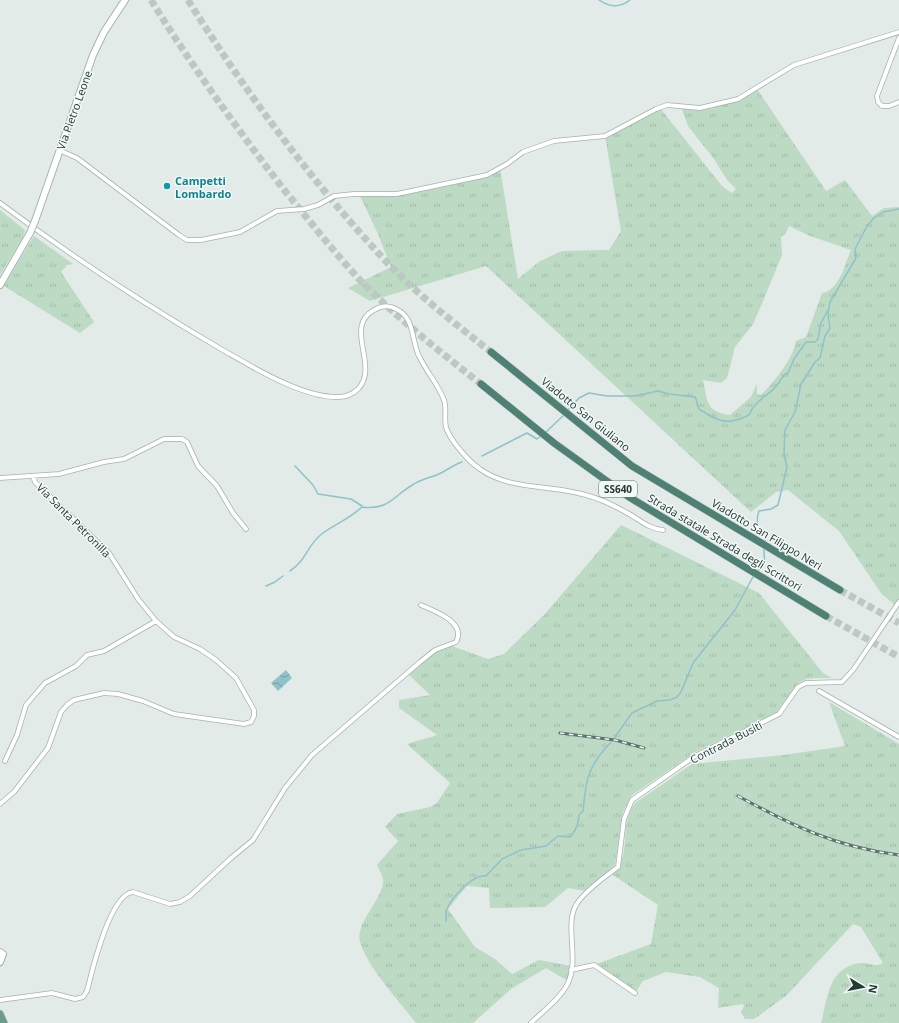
<svg xmlns="http://www.w3.org/2000/svg" width="899" height="1023" font-family="'Open Sans',sans-serif">
  <defs>
    <pattern id="grass-tufts" width="24" height="20" patternUnits="userSpaceOnUse"><rect width="24" height="20" fill="#bddac4"/><path d="M3 7l-1-3M5 7V3M7 7l1-3M15 17l-1-3M17 17v-4M19 17l1-3" fill="none" stroke="#a2bca9"/></pattern>
    <pattern id="water-waves" width="16" height="10" patternUnits="userSpaceOnUse"><rect width="16" height="10" fill="#8fc2ca"/><path d="M0 5q4-4 8 0t8 0" fill="none" stroke="#759fa5"/></pattern>
  </defs>
  <rect width="100%" height="100%" fill="#e2ebe7"/>
  <path fill="url(#grass-tufts)" fill-rule="evenodd" d="M 757,89 L 826,191 L 845,180 L 872,216 L 884,208 L 899,207 L 899,602 L 896,606 L 881,593 L 839,531 L 788,490 L 776,492 L 751,512 L 486,266 L 370,301 L 348,288 L 391,267 L 378,234 L 359,194 L 397,194 L 487,175 L 500,168 L 518,279 L 540,261 L 562,251 L 609,250 L 621,231 L 605,136 L 660,108 L 722,186 L 732,193 L 736,189 L 727,180 L 714,159 L 688,126 L 681,107 C 708,108 733,102 757,89 ZM 789,226 L 810,236 L 851,250 C 844,265 840,290 822,293 L 806,337 L 796,341 C 794,357 773,384 761,395 L 757,394 L 757,384 L 751,397 L 730,415 C 705,411 708,402 703,380 L 721,383 L 727,378 L 735,347 L 753,324 L 761,306 L 782,255 L 781,237 L 786,233 Z
    M 0,210 L 25,230 L 23,237 L 0,275 Z
    M 34,236 L 73,264 L 67,265 L 61,272 L 94,322 L 80,333 L 4,286 Z
    M 621,525 L 759,593 L 823,673 L 832,678 L 816,678 L 806,679 L 798,683 L 776,713 L 697,751 L 632,795 L 623,812 L 615,865 L 585,891 L 568,888 L 545,907 L 490,908 L 489,888 L 467,886 L 448,909 L 475,947 L 495,959 L 512,974 L 539,960 L 572,966 L 568,981 L 546,968 L 511,989 L 473,1023 L 416,1023 C 399,1001 368,968 360,942 C 355,923 382,900 383,882 C 384,877 379,870 377,865 L 398,841 L 385,827 L 397,814 L 430,807 L 437,803 L 450,783 L 407,744 L 437,735 L 399,708 L 399,700 L 430,695 L 407,673 L 435,650 L 449,645 L 488,659 L 504,654 L 545,614 Z
    M 829,702 L 899,744 L 899,1023 L 821,1023 C 828,997 828,968 860,963 C 869,962 874,968 883,963 L 861,927 L 853,924 L 786,996 L 754,1019 L 745,1019 L 741,1012 L 744,1006 L 743,1004 L 718,1008 L 719,988 L 700,977 L 666,972 L 643,981 L 635,993 L 594,965 L 651,944 L 658,905 L 613,875 C 633,853 618,826 635,803 L 692,764 L 784,755 L 845,746 Z"/>
  <path fill="url(#water-waves)" d="M 286,670 L 292,678 L 278,691 L 271,683 Z"/>
  <g fill="none" stroke-linecap="round" stroke-linejoin="round">
    <path stroke="#8fc2ca" stroke-width="1.5" d="M 599,0 C 609,7 620,8 630,0
      M 567,411 L 579,398 L 589,393 L 607,396 L 635,396 L 658,391 L 669,394 L 695,397 C 697,400 697,406 699,409 C 701,411 705,412 707,414 C 723,424 732,423 749,415 C 755,400 769,396 778,384 C 782,379 782,375 788,373 L 794,359 L 806,342 L 815,342 L 818,339 L 821,323 L 828,310
      M 546,432 L 565,414
      M 482,456 L 527,433 L 537,439 L 541,436
      M 295,466 L 313,485 L 318,494 L 351,499 L 362,506
      M 765,542 L 765,535 C 758,528 755,521 759,511 L 771,509 L 778,505 L 787,467 L 784,454 L 785,430 L 795,412 L 801,384 L 815,362 L 820,358 L 825,336 L 830,328 L 828,314 L 830,302 L 856,258 L 855,249 L 867,226 L 874,218 L 883,212 L 899,209
      M 290,571 C 307,560 308,543 323,533 C 337,523 349,519 362,507 C 389,511 394,495 414,484 C 420,480 427,478 434,476 C 444,473 452,465 462,462
      M 756,572 C 769,564 763,560 764,548
      M 266,586 L 275,582 L 283,576
      M 615,737 L 632,713 L 657,701 L 670,700 L 677,697 L 681,692 L 693,663 L 735,610 L 754,575
      M 446,921 C 447,917 445,912 447,909 C 452,897 473,874 486,876 L 502,859 L 521,850 L 546,846 L 558,836 L 570,837 C 577,829 578,824 579,815 L 583,811 C 586,779 588,766 611,742"/>
    <path stroke="#bcc8c3" stroke-width="7" stroke-dasharray="7 3.5" stroke-linecap="butt" d="M 151,0 C 192,66 237,129 285,191 C 309,220 333,251 359,279 C 396,317 439,351 481,384
      M 188,0 C 244,90 309,178 381,256 C 414,292 453,322 491,352
      M 840,590 L 899,623
      M 826,616 L 899,657"/>
    <defs>
      <path id="minor" d="M 899,38 L 877,96 L 878,102 L 882,106 L 889,106 L 899,102
        M 59,150 L 77,158 L 179,235 L 187,240 L 201,240 L 240,232 L 277,211 L 304,209 L 318,205 L 334,196 L 354,194 L 397,194 L 487,175 L 507,164 L 523,152 L 554,141 L 605,136 L 656,109 L 667,105 L 700,108 L 738,99 L 794,65 L 899,32
        M 0,203 C 71,256 144,304 221,349 C 251,366 302,398 338,397 C 345,397 353,394 358,389 C 380,366 343,327 374,310 C 381,306 389,305 396,309 C 415,317 411,340 419,356 C 426,371 438,384 444,400 C 447,408 444,418 446,427 C 449,439 469,462 480,469 C 510,491 553,484 589,496 C 604,500 617,507 631,515 C 641,521 650,529 663,530
        M 0,478 L 59,474 L 104,462 L 124,459 L 164,439 L 182,439 L 187,442 L 198,466 L 217,486 L 233,513 L 246,529
        M 819,691 L 899,737
        M 5,761 L 17,735 L 26,705 L 45,683 L 76,666 L 87,655 L 104,651 L 156,621
        M 0,804 L 14,792 L 48,748 L 61,712 L 67,705 L 74,700 L 104,693 L 118,694 L 143,701 L 174,714 L 244,724 L 251,722 L 254,716 L 254,710 L 236,678 L 216,660 L 200,649 L 174,637 L 156,621 L 138,599 L 109,553 L 35,482 L 33,476
        M 571,970 L 594,965 L 635,993
        M 0,1000 L 52,993 L 75,999 L 83,997 L 87,991 C 92,971 110,894 133,892 L 170,904 L 180,902 L 190,896 L 231,858 L 253,840 L 285,788 L 312,755 L 420,662 L 435,650 L 456,642 C 467,622 434,611 421,605
        M 531,1023 C 543,1011 559,1000 567,985 C 580,961 565,928 575,907 C 580,895 607,875 618,867 L 624,819 L 632,800 L 695,756 L 779,714 L 798,687 L 806,683 L 842,682 L 853,670 L 899,602"/>
      <path id="secondary" d="M 35,221 L 93,55 L 104,32 L 125,0
        M 0,285 L 30,233
        M 0,952 L 3,954 L 0,962"/>
      <path id="primary" d="M 0,1014 L 4,1023"/>
      <path id="trunk" d="M 491,352 L 632,466 L 840,590
        M 481,384 L 554,443 L 629,497 L 826,616"/>
    </defs>
    <use href="#minor" stroke="#a5b2ae" stroke-width="5.5"/>
    <use href="#secondary" stroke="#a2b5ae" stroke-width="8"/>
    <use href="#primary" stroke="#c2c8c6" stroke-width="8"/>
    <use href="#trunk" stroke="#c2c8c6" stroke-width="8"/>
    <use href="#minor" stroke="#fff" stroke-width="4"/>
    <use href="#secondary" stroke="#fff" stroke-width="6"/>
    <use href="#primary" stroke="#6b9c8f" stroke-width="7"/>
    <use href="#trunk" stroke="#4f8074" stroke-width="7"/>
    <defs>
      <path id="rail" d="M 560,733 L 615,740 L 644,748
        M 738,796 C 793,826 836,847 899,855"/>
    </defs>
    <use href="#rail" stroke="#5e756f" stroke-width="3"/>
    <use href="#rail" stroke="#f2f8f5" stroke-width="1.5" stroke-dasharray="4.5" stroke-linecap="butt"/>
    <defs>
      <path id="secondary-bridge" d="M 30,233 L 35,221"/>
    </defs>
    <use href="#secondary-bridge" stroke="#a2b5ae" stroke-width="8" stroke-linecap="butt"/>
    <use href="#secondary-bridge" stroke="#fff" stroke-width="6"/>
  </g>
  <circle fill="#0f9aa8" stroke="#f2f8f5" stroke-width="1.5" cx="167" cy="186" r="4"/>
  <g text-anchor="middle" dominant-baseline="central" stroke-width="3" stroke-linejoin="round" paint-order="stroke">
    <rect fill="#f2f8f5" stroke="#62736e" stroke-width="1" x="599" y="481" width="38" height="16" rx="3"/>
    <g font-size="10" font-weight="bold" fill="#243a34">
      <text x="618" y="489">SS640</text>
    </g>
    <g font-size="11" fill="#243a34" stroke="#f2f8f5">
      <text transform="translate(74 110) rotate(-70)">Via Pietro Leone</text>
      <text transform="translate(586 414) rotate(39)">Viadotto San Giuliano</text>
      <text transform="translate(74 520) rotate(45)">Via Santa Petronilla</text>
      <text transform="translate(767 534) rotate(31)">Viadotto San Filippo Neri</text>
      <text transform="translate(725 542) rotate(31)">Strada statale Strada degli Scrittori</text>
      <text transform="translate(726 742) rotate(-27)">Contrada Busiti</text>
    </g>
    <g font-size="11" font-weight="bold" fill="#0d838f" stroke="#f2f8f5" text-anchor="start">
      <text x="175" y="180">Campetti<tspan x="175" dy="13">Lombardo</tspan></text>
    </g>
  </g>
  <g transform="translate(863 987) rotate(100)" stroke="#f2f8f5" stroke-width="3" paint-order="stroke">
  <path d="M0-3L7 15L0 10L-7 15Z" fill="#243a34"/>
  <text y="-6" font-size="11" font-weight="bold" text-anchor="middle" fill="#243a34">N</text>
  </g>
</svg>
